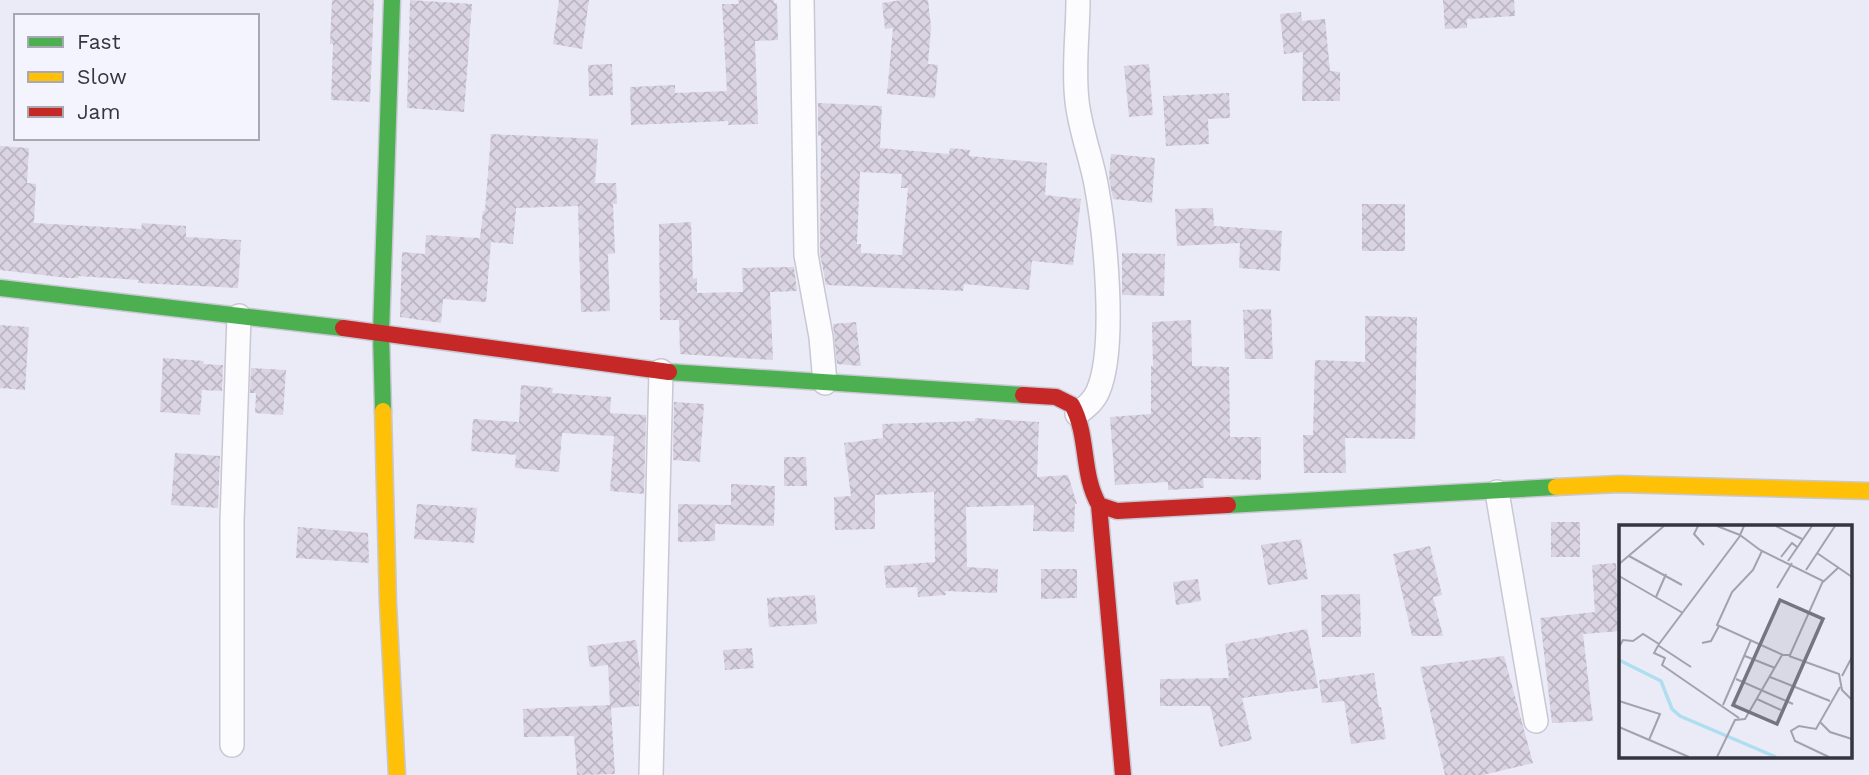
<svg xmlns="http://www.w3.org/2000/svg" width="1869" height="775" font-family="'Work Sans',sans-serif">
  <defs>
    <pattern id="building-cross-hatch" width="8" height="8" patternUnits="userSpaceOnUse" patternTransform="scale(1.75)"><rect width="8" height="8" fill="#dad3e1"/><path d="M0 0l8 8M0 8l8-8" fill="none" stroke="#bcb6c2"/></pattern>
  </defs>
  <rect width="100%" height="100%" fill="#ebebf8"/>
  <path fill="url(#building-cross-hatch)" fill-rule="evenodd" d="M 332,0 L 374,0 L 370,102 L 331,100 L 333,44 L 330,44 Z
    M 410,0 L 472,4 L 464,112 L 407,108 Z
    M 559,0 L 589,0 L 582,49 L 553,44 Z
    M 738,0 L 774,0 L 774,3 L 777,3 L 778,40 L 755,41 L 758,124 L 728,125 L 728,121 L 631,125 L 630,87 L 675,85 L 675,93 L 727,91 L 722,4 L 739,4 Z
    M 902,0 L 928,0 L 931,27 L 928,64 L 938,65 L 935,98 L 887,94 L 893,28 L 885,29 L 882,3 Z
    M 1443,0 L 1514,0 L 1515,16 L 1467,19 L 1467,28 L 1445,29 Z
    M 1301,12 L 1302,21 L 1325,19 L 1330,71 L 1340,72 L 1340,101 L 1302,101 L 1303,52 L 1284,54 L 1280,14 Z
    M 612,64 L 613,95 L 589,96 L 588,65 Z
    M 1149,64 L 1153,115 L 1129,117 L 1124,66 Z
    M 1229,93 L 1230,118 L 1208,119 L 1209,144 L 1166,146 L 1163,96 Z
    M 818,103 L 882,106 L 880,148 L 949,154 L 950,148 L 970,150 L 969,156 L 1047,163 L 1045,195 L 1081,199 L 1073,265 L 1032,261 L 1029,290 L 964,284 L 963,291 L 826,285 L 820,254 L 821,136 L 818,136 ZM 860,172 L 902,174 L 901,188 L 908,188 L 902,255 L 861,253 L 861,244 L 857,244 Z
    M 491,134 L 598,139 L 595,183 L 616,183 L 617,204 L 613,204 L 615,253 L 608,254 L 610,311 L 581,312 L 578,206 L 516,208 L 513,244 L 491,242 L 486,302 L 443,299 L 441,323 L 400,317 L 402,252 L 425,254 L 426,235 L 480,238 L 483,211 L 485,211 Z
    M 0,146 L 29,148 L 27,183 L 36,184 L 34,223 L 141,229 L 142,223 L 186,226 L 186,237 L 241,240 L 238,288 L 138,283 L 139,280 L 78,276 L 78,278 L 68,278 L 0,270 Z
    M 1111,154 L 1155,158 L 1152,203 L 1113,199 L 1109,177 Z
    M 1362,204 L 1405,204 L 1405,251 L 1362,251 Z
    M 1213,208 L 1214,226 L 1282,231 L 1280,271 L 1239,268 L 1240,243 L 1177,246 L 1175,209 Z
    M 691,222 L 693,279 L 697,278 L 697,293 L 743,292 L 742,268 L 794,267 L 797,291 L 770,292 L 773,360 L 680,354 L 679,320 L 660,320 L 659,224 Z
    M 1122,253 L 1165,254 L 1164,296 L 1122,295 Z
    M 1271,309 L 1273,359 L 1245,359 L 1243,310 Z
    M 1365,316 L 1417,317 L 1415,439 L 1345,438 L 1346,473 L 1304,473 L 1303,435 L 1313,435 L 1315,360 L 1365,362 Z
    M 1191,320 L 1192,366 L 1229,367 L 1230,437 L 1261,437 L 1261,480 L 1203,478 L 1204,488 L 1168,490 L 1168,482 L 1115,485 L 1110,417 L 1151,414 L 1151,366 L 1153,366 L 1152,322 Z
    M 856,322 L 861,366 L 837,364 L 833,324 Z
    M 0,325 L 29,327 L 25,390 L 0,388 Z
    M 163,358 L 204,361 L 203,364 L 223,365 L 222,391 L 202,390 L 200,415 L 160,412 Z
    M 251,368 L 286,370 L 283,415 L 255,413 L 256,393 L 250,393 Z
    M 521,385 L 553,388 L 552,393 L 611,397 L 610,413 L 646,415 L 644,494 L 610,491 L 614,436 L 562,433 L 559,472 L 515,468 L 516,455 L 471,451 L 473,419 L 519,422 Z
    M 674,402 L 704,404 L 700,462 L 673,460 Z
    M 975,418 L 1039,422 L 1037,477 L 1068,475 L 1077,504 L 1075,504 L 1074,532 L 1033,531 L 1034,505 L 966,507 L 967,567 L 998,569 L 997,593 L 945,591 L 946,595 L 918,597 L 917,587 L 886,588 L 884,566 L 935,562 L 934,492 L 875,495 L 875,529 L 835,530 L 834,497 L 851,496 L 844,443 L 883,438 L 882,424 L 975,421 Z
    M 175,453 L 220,456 L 218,508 L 171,505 Z
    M 784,457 L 806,457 L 807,486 L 784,486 Z
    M 731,484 L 775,486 L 774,526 L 715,524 L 715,541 L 678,542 L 678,504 L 731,505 Z
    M 417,504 L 477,508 L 474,543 L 414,539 Z
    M 1551,522 L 1580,522 L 1580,557 L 1551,557 Z
    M 298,527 L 368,533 L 369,563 L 296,558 Z
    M 1301,539 L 1308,579 L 1268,585 L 1261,545 Z
    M 1430,546 L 1442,595 L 1433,597 L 1443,636 L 1412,636 L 1393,554 Z
    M 1616,563 L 1620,631 L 1583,634 L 1593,721 L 1552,723 L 1540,618 L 1595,612 L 1592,565 Z
    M 1041,569 L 1077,569 L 1077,598 L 1041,599 Z
    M 1198,579 L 1201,601 L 1176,605 L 1173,582 Z
    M 1360,594 L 1361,637 L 1322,637 L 1321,595 Z
    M 815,595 L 817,624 L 769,627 L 767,598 Z
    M 1307,629 L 1318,688 L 1242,698 L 1252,740 L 1220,747 L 1210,706 L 1160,706 L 1160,679 L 1229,678 L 1225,644 Z
    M 636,640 L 640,670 L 639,706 L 611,708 L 615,774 L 577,775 L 574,736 L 524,737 L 523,709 L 610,705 L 608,665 L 590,667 L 587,646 Z
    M 752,648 L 754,668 L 725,670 L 723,650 Z
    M 1504,656 L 1533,763 L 1483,775 L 1445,775 L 1420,667 Z
    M 1374,673 L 1379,707 L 1381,707 L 1386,739 L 1351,744 L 1344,701 L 1322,703 L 1319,680 Z"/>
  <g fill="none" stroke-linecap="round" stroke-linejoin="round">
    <defs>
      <path id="street" d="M 802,0 L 806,255 L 821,337 L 825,383
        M 1077,414 C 1086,407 1094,401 1098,391 C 1117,347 1105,232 1096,184 C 1091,157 1080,129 1077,101 C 1073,67 1078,34 1078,0
        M 1497,492 L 1536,721
        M 232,745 L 232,521 L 239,316
        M 651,775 L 661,371"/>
      <path id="fast" d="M 0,288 L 343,328
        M 669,372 L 1023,395
        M 383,411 L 381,333 L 392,0
        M 1228,505 L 1556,487"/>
      <path id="slow" d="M 383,411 L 388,604 L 397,775
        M 1556,487 L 1619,484 L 1869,491"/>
      <path id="jam" d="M 343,328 L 669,372
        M 1023,395 L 1056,397 L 1072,405 C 1089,436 1081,474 1099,505 L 1117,511 L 1228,505
        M 1099,505 L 1123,775"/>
    </defs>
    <use href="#street" stroke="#c8c8d3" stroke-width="26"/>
    <use href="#fast" stroke="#c8c8d3" stroke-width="19"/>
    <use href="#slow" stroke="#c8c8d3" stroke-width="19"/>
    <use href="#jam" stroke="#c8c8d3" stroke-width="19"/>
    <use href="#street" stroke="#fcfcfe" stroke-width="23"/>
    <use href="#fast" stroke="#4caf50" stroke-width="16"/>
    <use href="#slow" stroke="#ffc107" stroke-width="16"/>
    <use href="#jam" stroke="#c62828" stroke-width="16"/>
  </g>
  <g transform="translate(1619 525)">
    <rect width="233" height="233" fill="#ebebf8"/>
    <path fill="none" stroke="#aedef0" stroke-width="3.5" d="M 0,135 L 42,156 L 53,184 L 61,191 L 157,232"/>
    <path fill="none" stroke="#a2a2ae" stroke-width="2" d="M 79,1 L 75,9 L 85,20M 98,1 L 121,10M 157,1 L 183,14M 143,26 L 134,45 L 113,67 L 98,100 L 164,130M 198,28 L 233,52M 10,31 L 63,60M 162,32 L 173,18 L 178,22M 169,36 L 193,1M 0,39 L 45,1M 187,45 L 216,1M 0,51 L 64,88M 204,57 L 220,42M 158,63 L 173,38M 37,72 L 47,49M 83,118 L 92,116 L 100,101M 40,119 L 35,128 L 46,133 L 43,140 L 120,193M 40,121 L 72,142M 0,122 L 4,115 L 14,116 L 24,109 L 40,119 L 121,11M 126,131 L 156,143M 170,131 L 220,149 L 223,165 L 233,175M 223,151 L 233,132M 151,152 L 211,176M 117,154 L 174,179M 138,174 L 162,185M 0,176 L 41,189 L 30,215M 104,180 L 132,115M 201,197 L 211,207 L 233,214M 0,202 L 70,232M 98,232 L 116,195 L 126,194 L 163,130 L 171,130 L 204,56 L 141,25 L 121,10 L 125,1M 210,232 L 176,216 L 172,206 L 180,201 L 197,204 L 221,162"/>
    <path fill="#757580" fill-opacity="0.15" stroke="#757580" stroke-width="3.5" d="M 161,75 L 204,94 L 158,199 L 114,180 Z"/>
    <rect width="233" height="233" fill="none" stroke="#35353f" stroke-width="3.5"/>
  </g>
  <rect x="14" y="14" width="245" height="126" fill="#f4f4fe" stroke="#a8a8b2" stroke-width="2"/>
  <rect x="28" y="37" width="35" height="10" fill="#4caf50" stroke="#a8a8b2" stroke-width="2"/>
  <text x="77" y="49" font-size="21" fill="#35353f">Fast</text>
  <rect x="28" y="72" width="35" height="10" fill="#ffc107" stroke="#a8a8b2" stroke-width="2"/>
  <text x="77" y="84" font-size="21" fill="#35353f">Slow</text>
  <rect x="28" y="107" width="35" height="10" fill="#c62828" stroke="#a8a8b2" stroke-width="2"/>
  <text x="77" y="119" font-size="21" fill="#35353f">Jam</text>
</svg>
